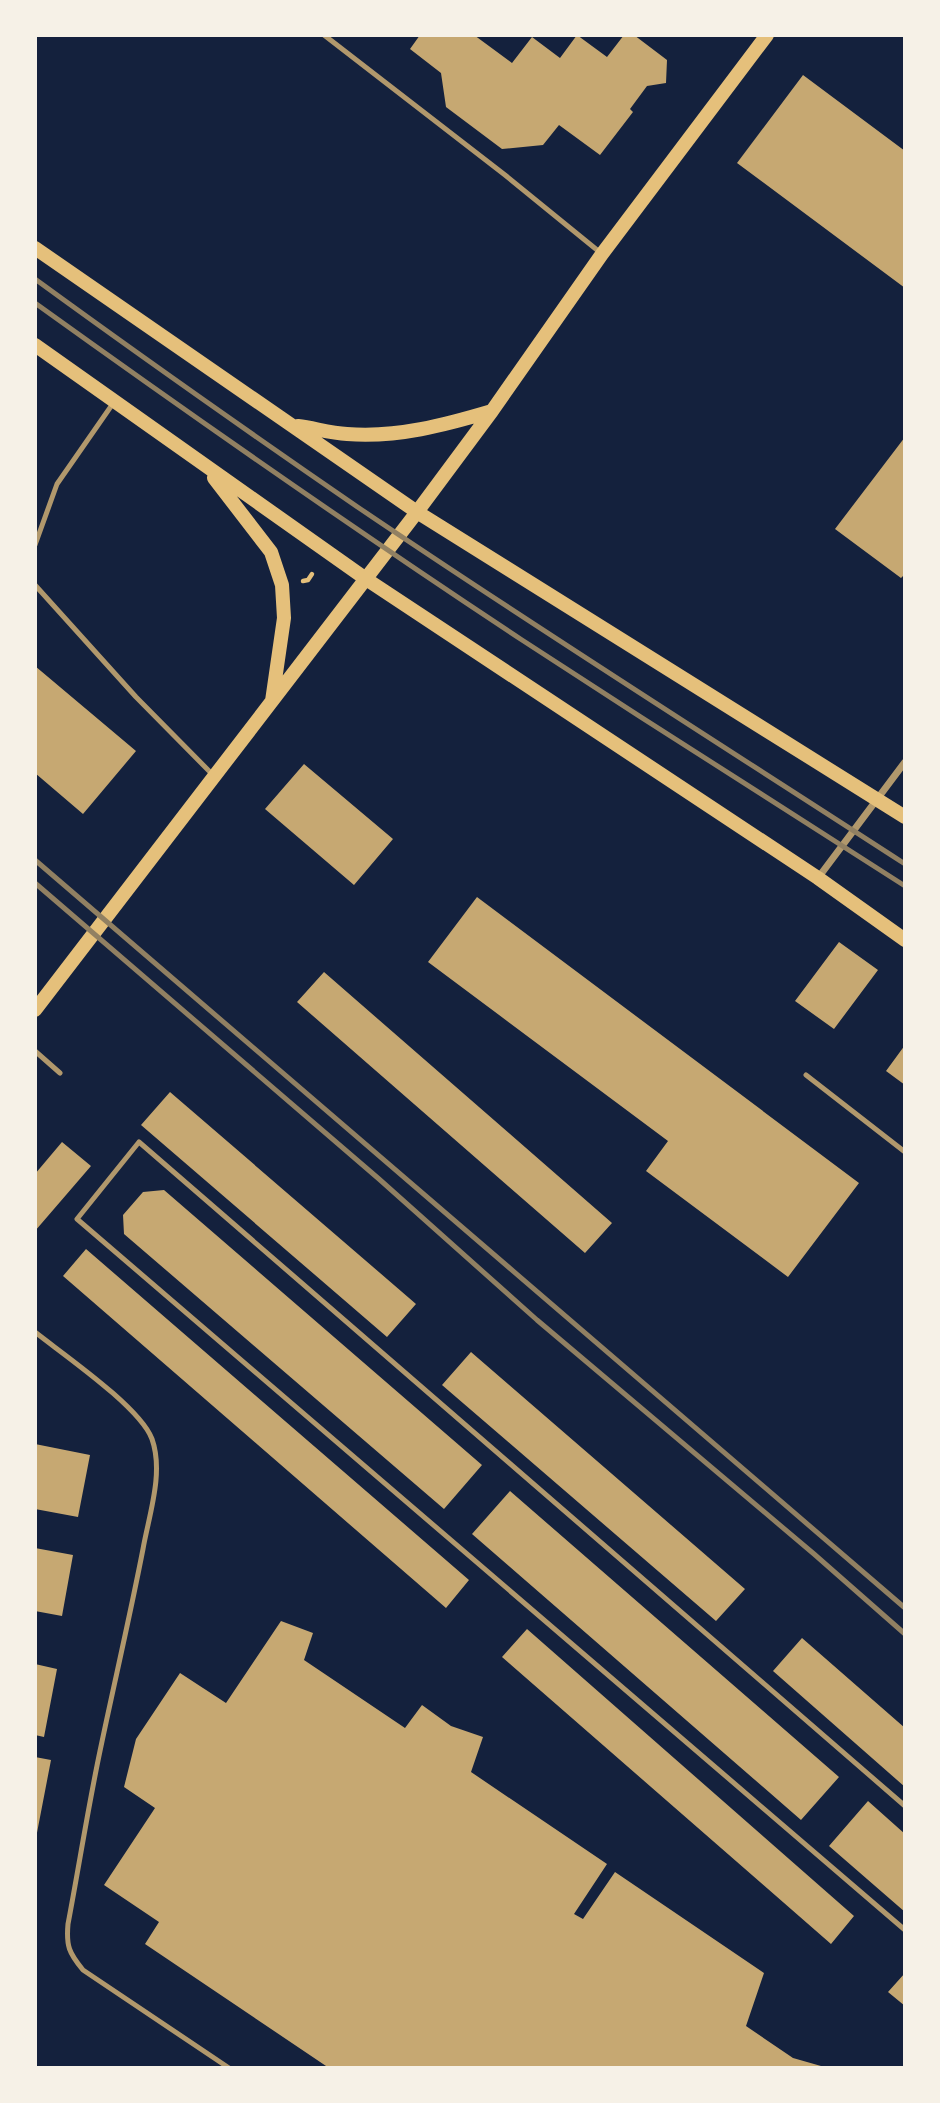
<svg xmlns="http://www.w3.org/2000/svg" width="940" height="2103" font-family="Roboto,sans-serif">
  <rect width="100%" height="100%" fill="#14213d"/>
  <path fill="#c6a872" d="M 420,35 L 474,35 L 512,63 L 532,37 L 560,58 L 577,35 L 607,57 L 624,35 L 634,35 L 667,60 L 666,83 L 647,86 L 630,109 L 633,112 L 600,155 L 559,125 L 543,145 L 502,149 L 446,107 L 441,73 L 410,49 Z
    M 803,75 L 905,151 L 905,288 L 737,163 Z
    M 905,437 L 905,574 L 901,578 L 835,529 Z
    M 35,666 L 136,751 L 83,814 L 35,773 Z
    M 304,764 L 393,839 L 354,885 L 265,809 Z
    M 477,897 L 859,1183 L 788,1277 L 646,1171 L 668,1141 L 428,962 Z
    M 839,942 L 878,970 L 834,1029 L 795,1001 Z
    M 324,972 L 612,1223 L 585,1253 L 297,1002 Z
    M 905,1045 L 905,1085 L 886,1071 Z
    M 170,1092 L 416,1304 L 387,1337 L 141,1125 Z
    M 62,1142 L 91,1166 L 35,1231 L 35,1174 Z
    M 164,1190 L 482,1465 L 444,1509 L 124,1234 L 123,1215 L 143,1192 Z
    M 86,1249 L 469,1580 L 446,1608 L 63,1276 Z
    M 471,1352 L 745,1589 L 716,1621 L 442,1385 Z
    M 35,1444 L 90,1455 L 78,1517 L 35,1509 Z
    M 510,1491 L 839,1777 L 801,1820 L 472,1534 Z
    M 35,1548 L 73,1555 L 62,1616 L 35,1611 Z
    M 281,1621 L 313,1633 L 304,1660 L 405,1728 L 422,1705 L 451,1726 L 483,1737 L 471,1772 L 607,1864 L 574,1914 L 583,1919 L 615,1872 L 764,1973 L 746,2026 L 793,2058 L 828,2068 L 329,2068 L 145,1944 L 159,1922 L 104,1885 L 155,1808 L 124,1787 L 136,1739 L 180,1673 L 226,1703 Z
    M 527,1629 L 854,1916 L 831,1944 L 502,1657 Z
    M 802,1638 L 905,1728 L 905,1787 L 773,1671 Z
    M 35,1664 L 57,1669 L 44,1737 L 35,1735 Z
    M 35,1757 L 51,1760 L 36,1838 L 35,1837 Z
    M 868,1801 L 905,1834 L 905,1912 L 829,1846 Z
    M 905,1973 L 905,2006 L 888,1992 Z"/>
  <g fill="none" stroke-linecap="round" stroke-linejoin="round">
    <path stroke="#e5c07b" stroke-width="4.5" d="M 303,581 L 308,580 L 312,574"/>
    <path stroke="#b1986c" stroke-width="5" d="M 324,35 L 505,175 L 602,254
      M 35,545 L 57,484 L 114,402
      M 35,585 L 136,697 L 212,774
      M 35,1051 L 60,1073
      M 806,1075 L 905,1152
      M 35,1332 C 64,1355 140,1407 152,1439 C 164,1473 149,1515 143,1549 C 130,1616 114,1684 100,1751 C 88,1808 79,1866 68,1924 C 66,1946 69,1953 83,1970 L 229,2068
      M 905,1806 L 139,1142 L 77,1219 L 905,1930"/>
    <path stroke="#b1986c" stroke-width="7" d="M 818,878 L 905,762"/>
    <path stroke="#e5c07b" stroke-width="14" d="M 35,248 L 417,512 L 905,817
      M 35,345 L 366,579 L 818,878 L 905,940
      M 298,426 C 314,428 330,433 347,434 C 397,438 445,425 492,411
      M 214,478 L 271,552 L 282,585 L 284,618 L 272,701
      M 35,1010 L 417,512 L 492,411 L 602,254 L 767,35"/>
    <path stroke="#918062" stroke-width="5" d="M 35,279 C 142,357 250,433 359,508 C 539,630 723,746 905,864
      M 35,303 C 195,418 357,531 522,640 C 649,723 777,804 905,886
      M 35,860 L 905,1608
      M 35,883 L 379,1179 L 537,1320 L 814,1554 L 905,1634"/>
  </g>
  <rect width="940" height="2103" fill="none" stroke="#f6f1e7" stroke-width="74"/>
</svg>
